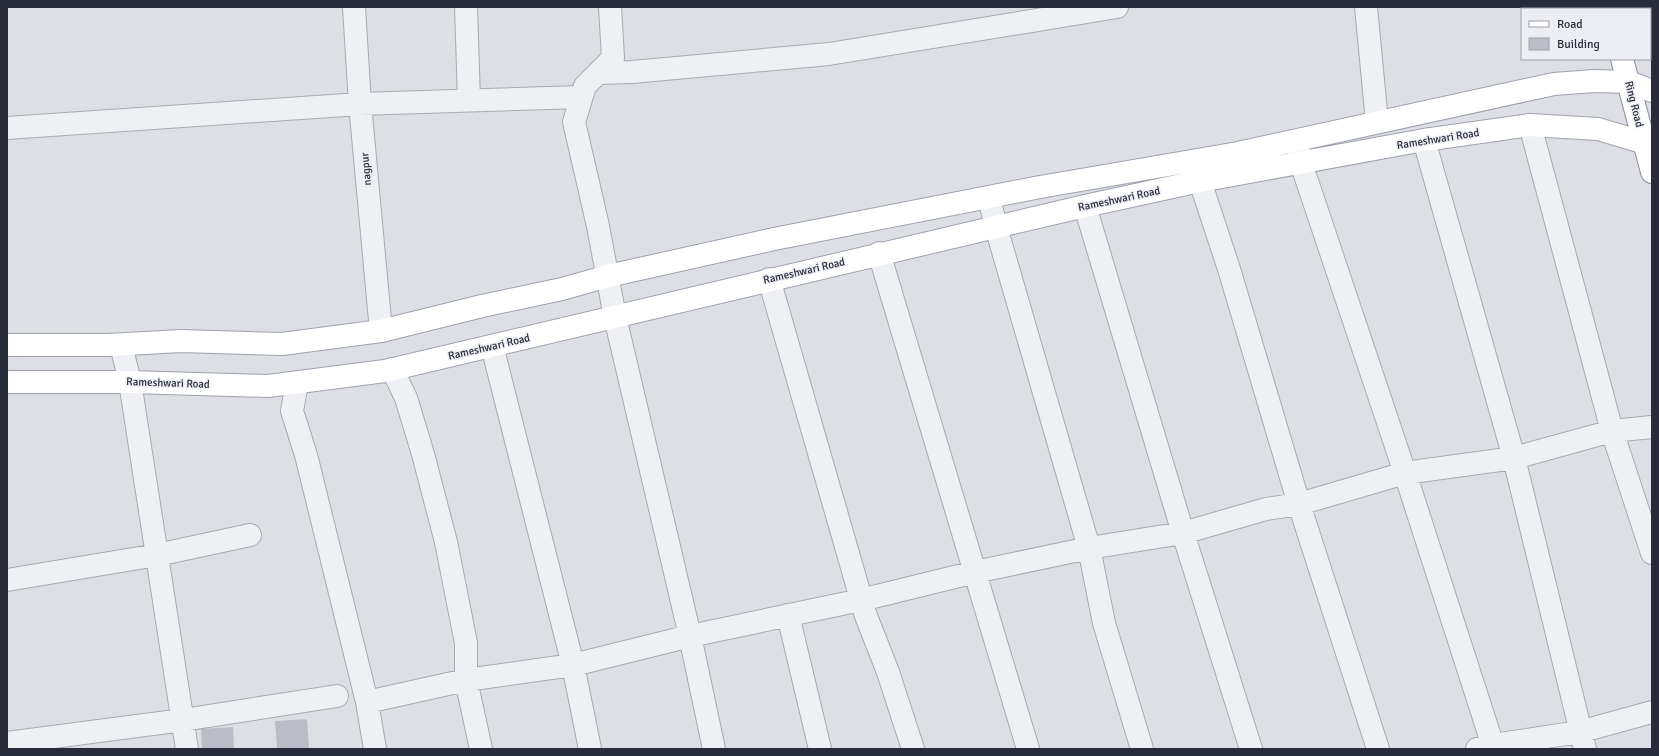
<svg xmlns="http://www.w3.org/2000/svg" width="1659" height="756" font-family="Signika,sans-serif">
  <rect width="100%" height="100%" fill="#dddfe5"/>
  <path fill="#babdc7" d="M 307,719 L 309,749 L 277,749 L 275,721 Z
    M 233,727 L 234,749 L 202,749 L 201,729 Z"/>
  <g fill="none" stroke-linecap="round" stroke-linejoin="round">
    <defs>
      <path id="minor" d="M 354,7 L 360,104 L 381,331
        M 466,7 L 469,100
        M 610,7 L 613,58 L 585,86 L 574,122 L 598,226 L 615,317 L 690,636 L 714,749
        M 1366,7 L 1377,122
        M 598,73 L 632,72 L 829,54 L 1117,7
        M 1530,125 L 1612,431 L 1652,427
        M 7,128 L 360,104 L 581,97
        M 1424,140 L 1514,458 L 1585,749
        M 1297,144 L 1301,163 L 1405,473 L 1494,749
        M 1200,181 L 1229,269 L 1299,504 L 1405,473 L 1514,458 L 1612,431 L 1652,553
        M 989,198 L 996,227 L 1089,548 L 1104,623 L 1142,749
        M 1085,206 L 1183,533 L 1251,749
        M 879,253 L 1028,749
        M 769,279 L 866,616 L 888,672 L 913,749
        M 121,345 L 130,382 L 187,749
        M 492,346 L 573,665 L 590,749
        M 392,369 L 406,398 L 423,454 L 446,542 L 466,643 L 466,680 L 481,749
        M 297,383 L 292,411 L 306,455 L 367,702 L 375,749
        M 7,580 L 157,555 L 250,535
        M 788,615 L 820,749
        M 367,702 L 466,680 L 573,665 L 690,636 L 861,600 L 975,572 L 1089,548 L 1183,533 L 1266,509 L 1299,504 L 1378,749
        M 7,743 L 183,720 L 337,696
        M 1477,749 L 1493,745 L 1579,732 L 1652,712"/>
      <path id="major" d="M 7,345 L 108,345 L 181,341 L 282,344 L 381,331 L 482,306 L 562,289 L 608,276 L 774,239 L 1040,187 L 1238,153 L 1554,84 L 1594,81 L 1629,82 L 1652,91
        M 7,382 L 130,382 L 268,386 L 385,371 L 1085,206 L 1200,181 L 1424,140 L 1530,125 L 1598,129 L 1652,145"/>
      <path id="highway" d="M 1609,7 L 1609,9
        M 1650,13 L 1652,20
        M 1622,59 L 1652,172"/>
    </defs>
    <use href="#minor" stroke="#a7a9b2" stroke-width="24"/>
    <use href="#major" stroke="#9da2af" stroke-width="24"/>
    <use href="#highway" stroke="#868b9a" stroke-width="24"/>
    <use href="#minor" stroke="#eff0f4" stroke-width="22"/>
    <use href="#major" stroke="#fff" stroke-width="22"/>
    <use href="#highway" stroke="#fff" stroke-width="22"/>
  </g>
  <g text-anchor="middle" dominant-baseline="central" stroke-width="3" stroke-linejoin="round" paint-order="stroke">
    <g font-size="11" fill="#282c3a" stroke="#eceef3">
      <text transform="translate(1634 104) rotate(76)">Ring Road</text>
      <text transform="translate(1438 139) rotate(-9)">Rameshwari Road</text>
      <text transform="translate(366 169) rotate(-95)">nagpur</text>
      <text transform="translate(1119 199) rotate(-12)">Rameshwari Road</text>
      <text transform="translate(804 271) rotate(-13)">Rameshwari Road</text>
      <text transform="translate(489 347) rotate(-13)">Rameshwari Road</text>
      <text transform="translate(168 383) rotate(2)">Rameshwari Road</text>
    </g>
  </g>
  <rect width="1659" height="756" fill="none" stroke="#282c3a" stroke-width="16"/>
  <rect x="1521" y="8" width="130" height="52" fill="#eceef3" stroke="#9ea0a9"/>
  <rect x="1529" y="21" width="20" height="6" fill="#ffffff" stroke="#9ea0a9"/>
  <text x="1557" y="28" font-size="12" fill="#282c3a">Road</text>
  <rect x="1529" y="38" width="20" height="12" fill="#babdc7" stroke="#9ea0a9"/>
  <text x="1557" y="48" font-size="12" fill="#282c3a">Building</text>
</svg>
